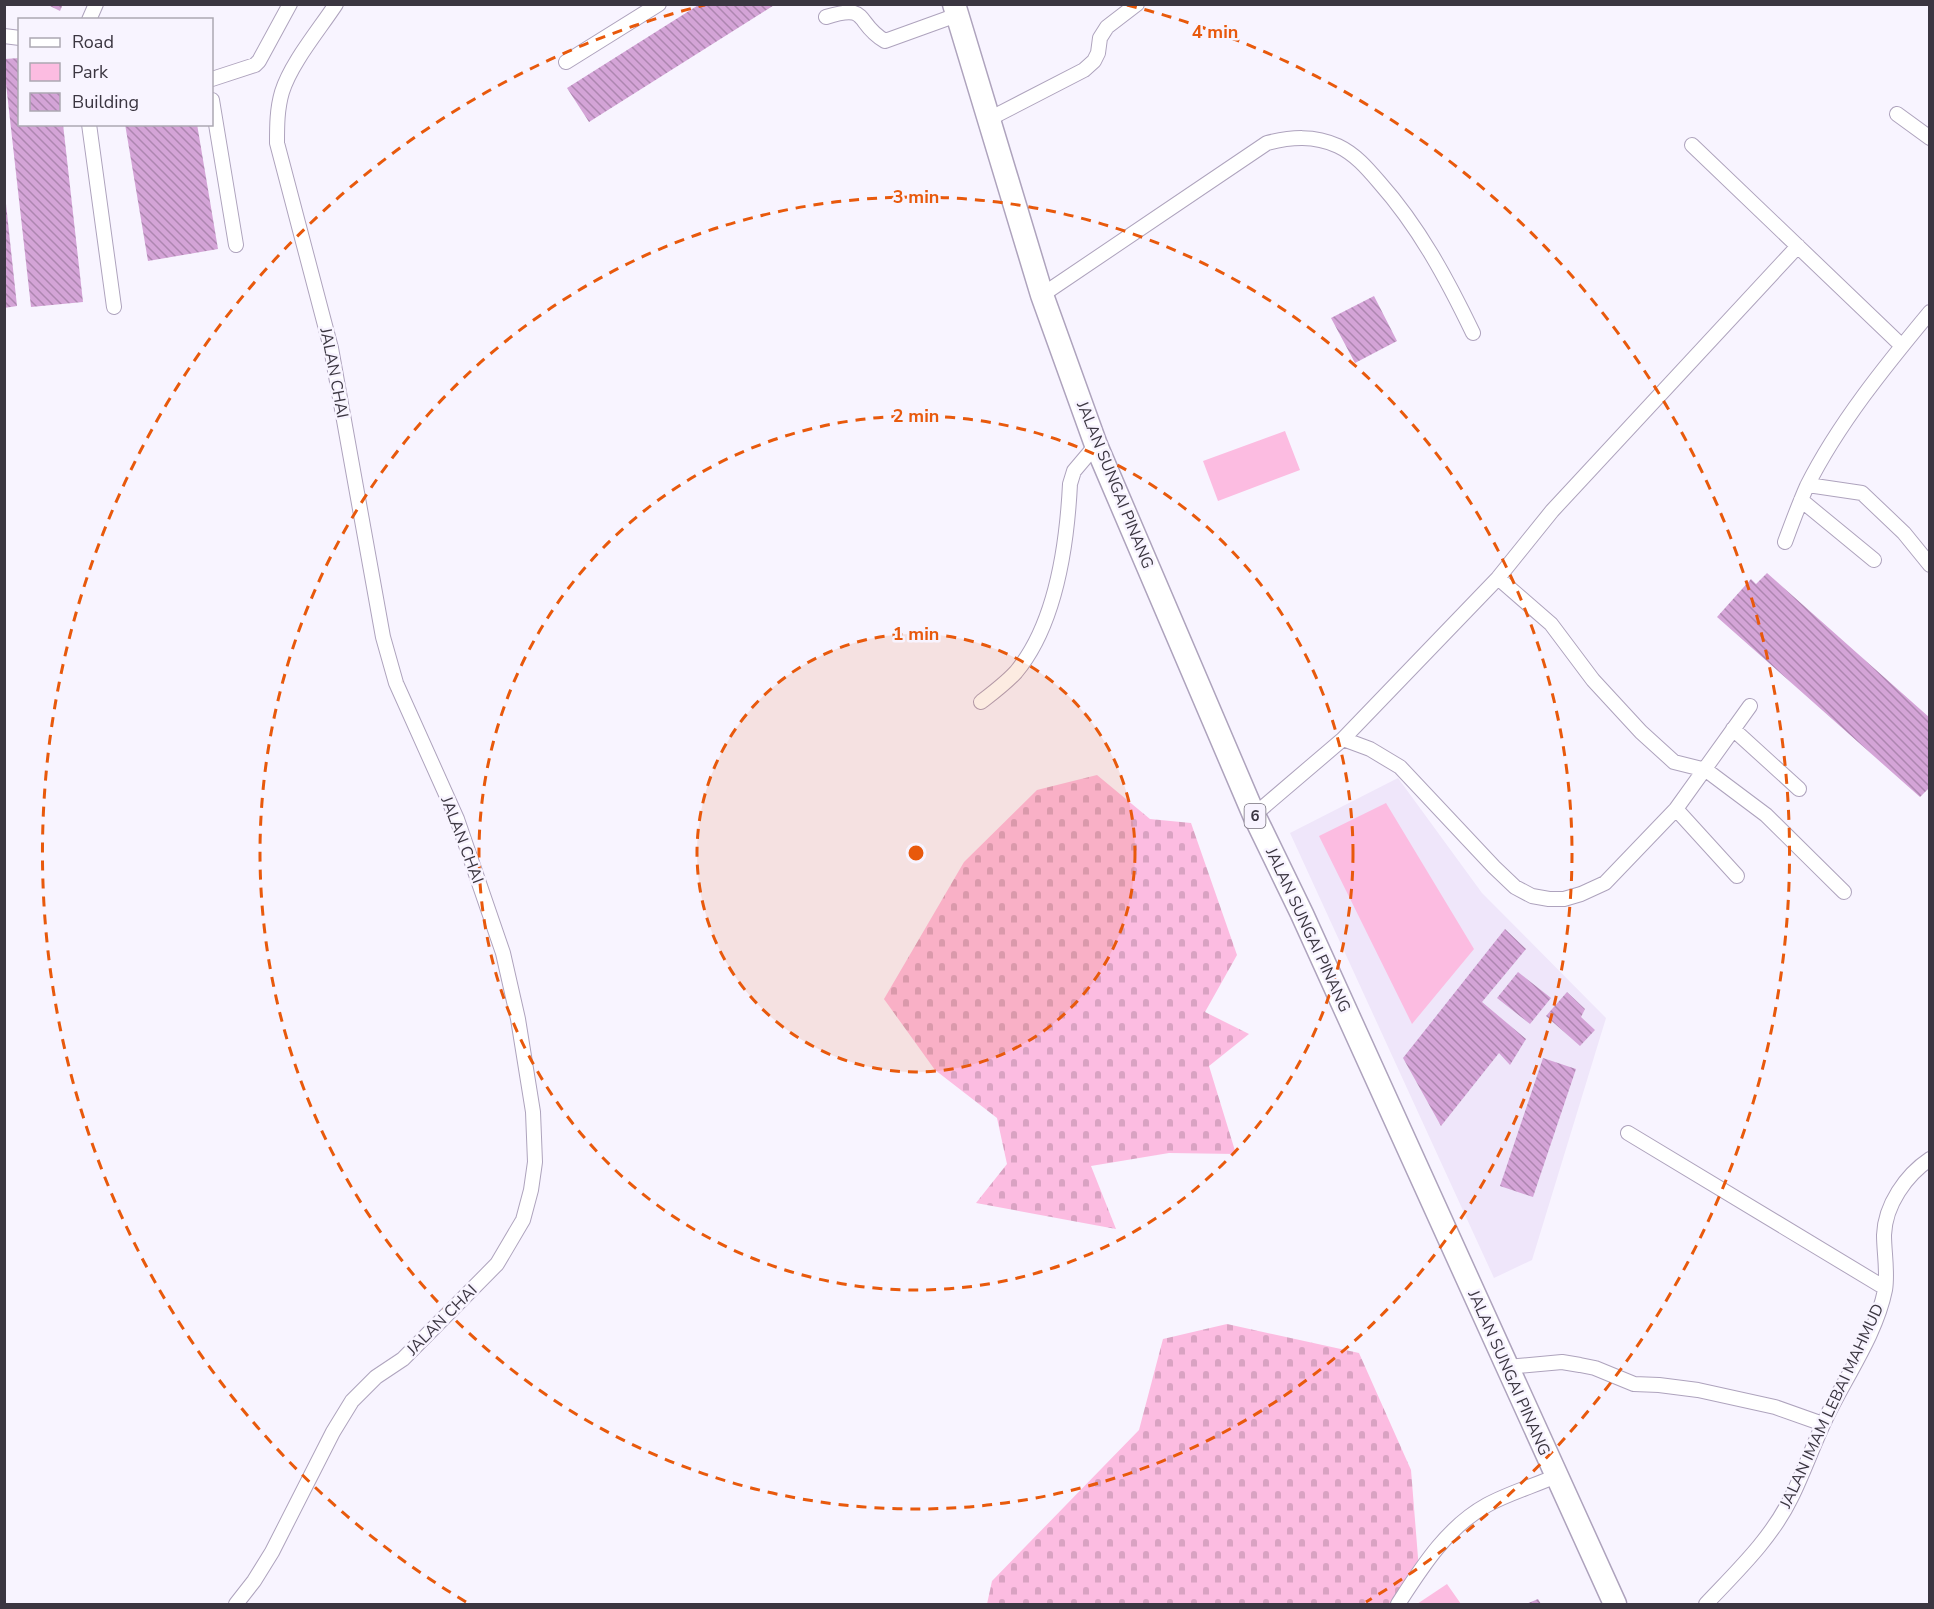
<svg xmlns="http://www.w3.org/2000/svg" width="1934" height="1609" font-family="'Nunito Sans',sans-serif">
  <defs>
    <pattern id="cemetery-stones" width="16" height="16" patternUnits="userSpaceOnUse" patternTransform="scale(1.5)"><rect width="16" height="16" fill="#fcbce1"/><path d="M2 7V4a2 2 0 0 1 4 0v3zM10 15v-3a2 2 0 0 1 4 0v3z" fill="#d9a2c2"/></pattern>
    <pattern id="building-back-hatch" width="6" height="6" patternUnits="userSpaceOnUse" patternTransform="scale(1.5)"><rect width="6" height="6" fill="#d4a4d7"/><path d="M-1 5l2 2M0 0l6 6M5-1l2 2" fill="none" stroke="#ad86b0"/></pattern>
  </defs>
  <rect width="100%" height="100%" fill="#f8f4ff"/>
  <path fill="#efe6fa" d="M 1398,778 L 1482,893 L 1606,1018 L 1532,1260 L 1494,1278 L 1290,833 Z"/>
  <path fill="#fcbce1" d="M 1285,431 L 1300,470 L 1218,501 L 1203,461 Z
    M 1386,803 L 1474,949 L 1412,1024 L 1319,836 Z
    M 1447,1584 L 1461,1604 L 1417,1604 Z"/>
  <path fill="url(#cemetery-stones)" d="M 1097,775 L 1150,819 L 1191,823 L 1237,955 L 1205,1012 L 1249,1034 L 1209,1066 L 1236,1154 L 1169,1153 L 1091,1166 L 1116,1229 L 976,1203 L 1007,1164 L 997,1118 L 935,1070 L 884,999 L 964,862 L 1037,790 Z
    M 1227,1324 L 1359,1353 L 1411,1470 L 1419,1570 L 1401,1604 L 987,1604 L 992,1581 L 1139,1430 L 1163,1339 Z"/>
  <path fill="url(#building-back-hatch)" d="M 46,4 L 63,4 L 60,11 Z
    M 700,4 L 776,4 L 589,122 L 567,88 Z
    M 20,58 L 20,124 L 63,124 L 83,302 L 31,307 L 4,66 L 4,59 Z
    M 125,124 L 197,124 L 218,249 L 148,261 Z
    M 4,204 L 6,204 L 17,306 L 4,308 Z
    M 1374,296 L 1397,341 L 1355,363 L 1331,318 Z
    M 1767,573 L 1930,718 L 1930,787 L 1920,797 L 1717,617 L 1751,579 L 1756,584 Z
    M 1505,929 L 1526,949 L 1482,1002 L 1526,1039 L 1510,1065 L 1499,1053 L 1441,1126 L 1403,1058 Z
    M 1518,972 L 1551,998 L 1530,1024 L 1497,998 Z
    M 1567,992 L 1585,1009 L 1581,1017 L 1595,1030 L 1580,1046 L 1546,1016 Z
    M 1543,1058 L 1576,1069 L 1533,1197 L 1500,1186 Z
    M 1538,1599 L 1541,1604 L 1526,1604 Z"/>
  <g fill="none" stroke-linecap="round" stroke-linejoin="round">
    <defs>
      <path id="street" d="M 826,17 C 871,3 854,23 885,41 L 957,15
        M 89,20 L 96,4
        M 4,36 L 20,38
        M 566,62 L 659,4
        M 212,79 L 255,65 L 259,61 L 290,4
        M 212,100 L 236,245
        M 1897,114 L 1930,138
        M 989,119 L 1084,70 L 1094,61 L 1098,53 L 1100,38 L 1107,27 L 1137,4
        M 89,124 L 114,307
        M 1692,145 L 1902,346
        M 1042,295 L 1267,143 C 1291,137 1314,135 1338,146 C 1355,154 1367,168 1379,182 C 1419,227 1447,279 1473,333
        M 1808,485 L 1862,493 L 1904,533 L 1930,565
        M 1801,500 L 1874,560
        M 1785,542 C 1792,523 1799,504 1807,486 C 1838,424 1886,365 1930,312
        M 1498,578 L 1551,624 L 1593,680 L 1641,732 L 1674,762 L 1706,770 L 1766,815 L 1844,892
        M 981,702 C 994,692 1006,683 1016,672 C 1056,624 1067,544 1070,484 L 1074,471 L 1096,445
        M 1733,729 L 1799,789
        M 1343,739 L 1370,749 L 1400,767 L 1494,867 L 1515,887 L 1532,896 L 1549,899 L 1564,899 L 1581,894 L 1605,883 L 1676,809 L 1750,706
        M 1676,809 L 1737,876
        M 1254,815 L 1343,739 L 1498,578 L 1552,511 L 1798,246
        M 1628,1133 L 1885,1288
        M 1507,1367 L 1562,1362 L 1580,1365 L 1595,1368 L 1634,1384 L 1659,1385 L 1698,1390 L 1775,1407 L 1823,1424
        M 236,1604 L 254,1581 L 272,1552 L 333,1432 L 352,1401 L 376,1377 L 403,1359 L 497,1264 L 523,1220 L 531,1190 L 535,1162 L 533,1112 L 518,1019 L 503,953 L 457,819 L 396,683 L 383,637 L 331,348 L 277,143 C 277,126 277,109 282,92 C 291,63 319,30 336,4
        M 1398,1604 C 1422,1567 1447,1527 1487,1505 C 1509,1493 1534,1486 1556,1476
        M 1706,1604 C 1737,1571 1771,1539 1791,1498 C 1806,1468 1816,1436 1832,1406 C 1851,1369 1877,1330 1885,1290 C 1888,1273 1884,1252 1884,1235 C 1885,1205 1906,1175 1930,1159"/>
      <path id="primary" d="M 954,4 L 1042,295 L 1096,445 L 1254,815 L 1302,914 L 1615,1604"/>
    </defs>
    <use href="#street" stroke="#aea3bd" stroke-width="16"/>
    <use href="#primary" stroke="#aea3bd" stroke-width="25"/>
    <use href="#street" stroke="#fff" stroke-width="14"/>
    <use href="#primary" stroke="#fff" stroke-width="22"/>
  </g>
  <circle cx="916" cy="853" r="219" fill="#e8590c" fill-opacity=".12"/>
  <g fill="none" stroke="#e8590c" stroke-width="3" stroke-dasharray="10 8">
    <circle cx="916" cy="853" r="219"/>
    <circle cx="916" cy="853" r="437"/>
    <circle cx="916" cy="853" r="656"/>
    <path d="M466 1602A874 874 0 0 1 705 5M1127 5A874 874 0 0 1 1366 1602"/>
  </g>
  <g text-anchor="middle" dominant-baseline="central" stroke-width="5" stroke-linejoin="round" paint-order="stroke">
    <rect fill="#f8f4ff" stroke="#746f7a" stroke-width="1.5" x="1244.5" y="804" width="21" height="24" rx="4.5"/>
    <g font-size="15" font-weight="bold" fill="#3b3641">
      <text x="1255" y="816">6</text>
    </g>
    <g font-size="16" fill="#3b3641" stroke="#f8f4ff">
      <text transform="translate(334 373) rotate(79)">JALAN CHAI</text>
      <text transform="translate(1115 485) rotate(68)">JALAN SUNGAI PINANG</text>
      <text transform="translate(462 840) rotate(69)">JALAN CHAI</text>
      <text transform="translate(1308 930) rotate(65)">JALAN SUNGAI PINANG</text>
      <text transform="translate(442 1320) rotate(-45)">JALAN CHAI</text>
      <text transform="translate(1509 1373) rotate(66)">JALAN SUNGAI PINANG</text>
      <text transform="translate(1832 1406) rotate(-65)">JALAN IMAM LEBAI MAHMUD</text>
    </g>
  </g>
  <circle cx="916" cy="853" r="9" fill="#e8590c" stroke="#f8f4ff" stroke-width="3"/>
  <g font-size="18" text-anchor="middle" font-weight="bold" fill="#e8590c" stroke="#f8f4ff" stroke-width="5" stroke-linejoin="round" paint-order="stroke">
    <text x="1215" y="38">4 min</text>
    <text x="916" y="203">3 min</text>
    <text x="916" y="422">2 min</text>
    <text x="916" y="640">1 min</text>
  </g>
  <rect width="1934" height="1609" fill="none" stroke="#3b3641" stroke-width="12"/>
  <rect x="18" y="18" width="195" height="108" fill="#f8f4ff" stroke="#aca8b3" stroke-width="1.5"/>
  <rect x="30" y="38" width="30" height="9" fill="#ffffff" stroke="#aca8b3" stroke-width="1.5"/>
  <text x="72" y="48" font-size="18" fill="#3b3641">Road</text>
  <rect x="30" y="63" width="30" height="18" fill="#fcbce1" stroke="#aca8b3" stroke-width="1.5"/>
  <text x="72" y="78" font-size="18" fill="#3b3641">Park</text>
  <rect x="30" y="93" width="30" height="18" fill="url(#building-back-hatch)" stroke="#aca8b3" stroke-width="1.5"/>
  <text x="72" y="108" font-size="18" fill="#3b3641">Building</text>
</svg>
